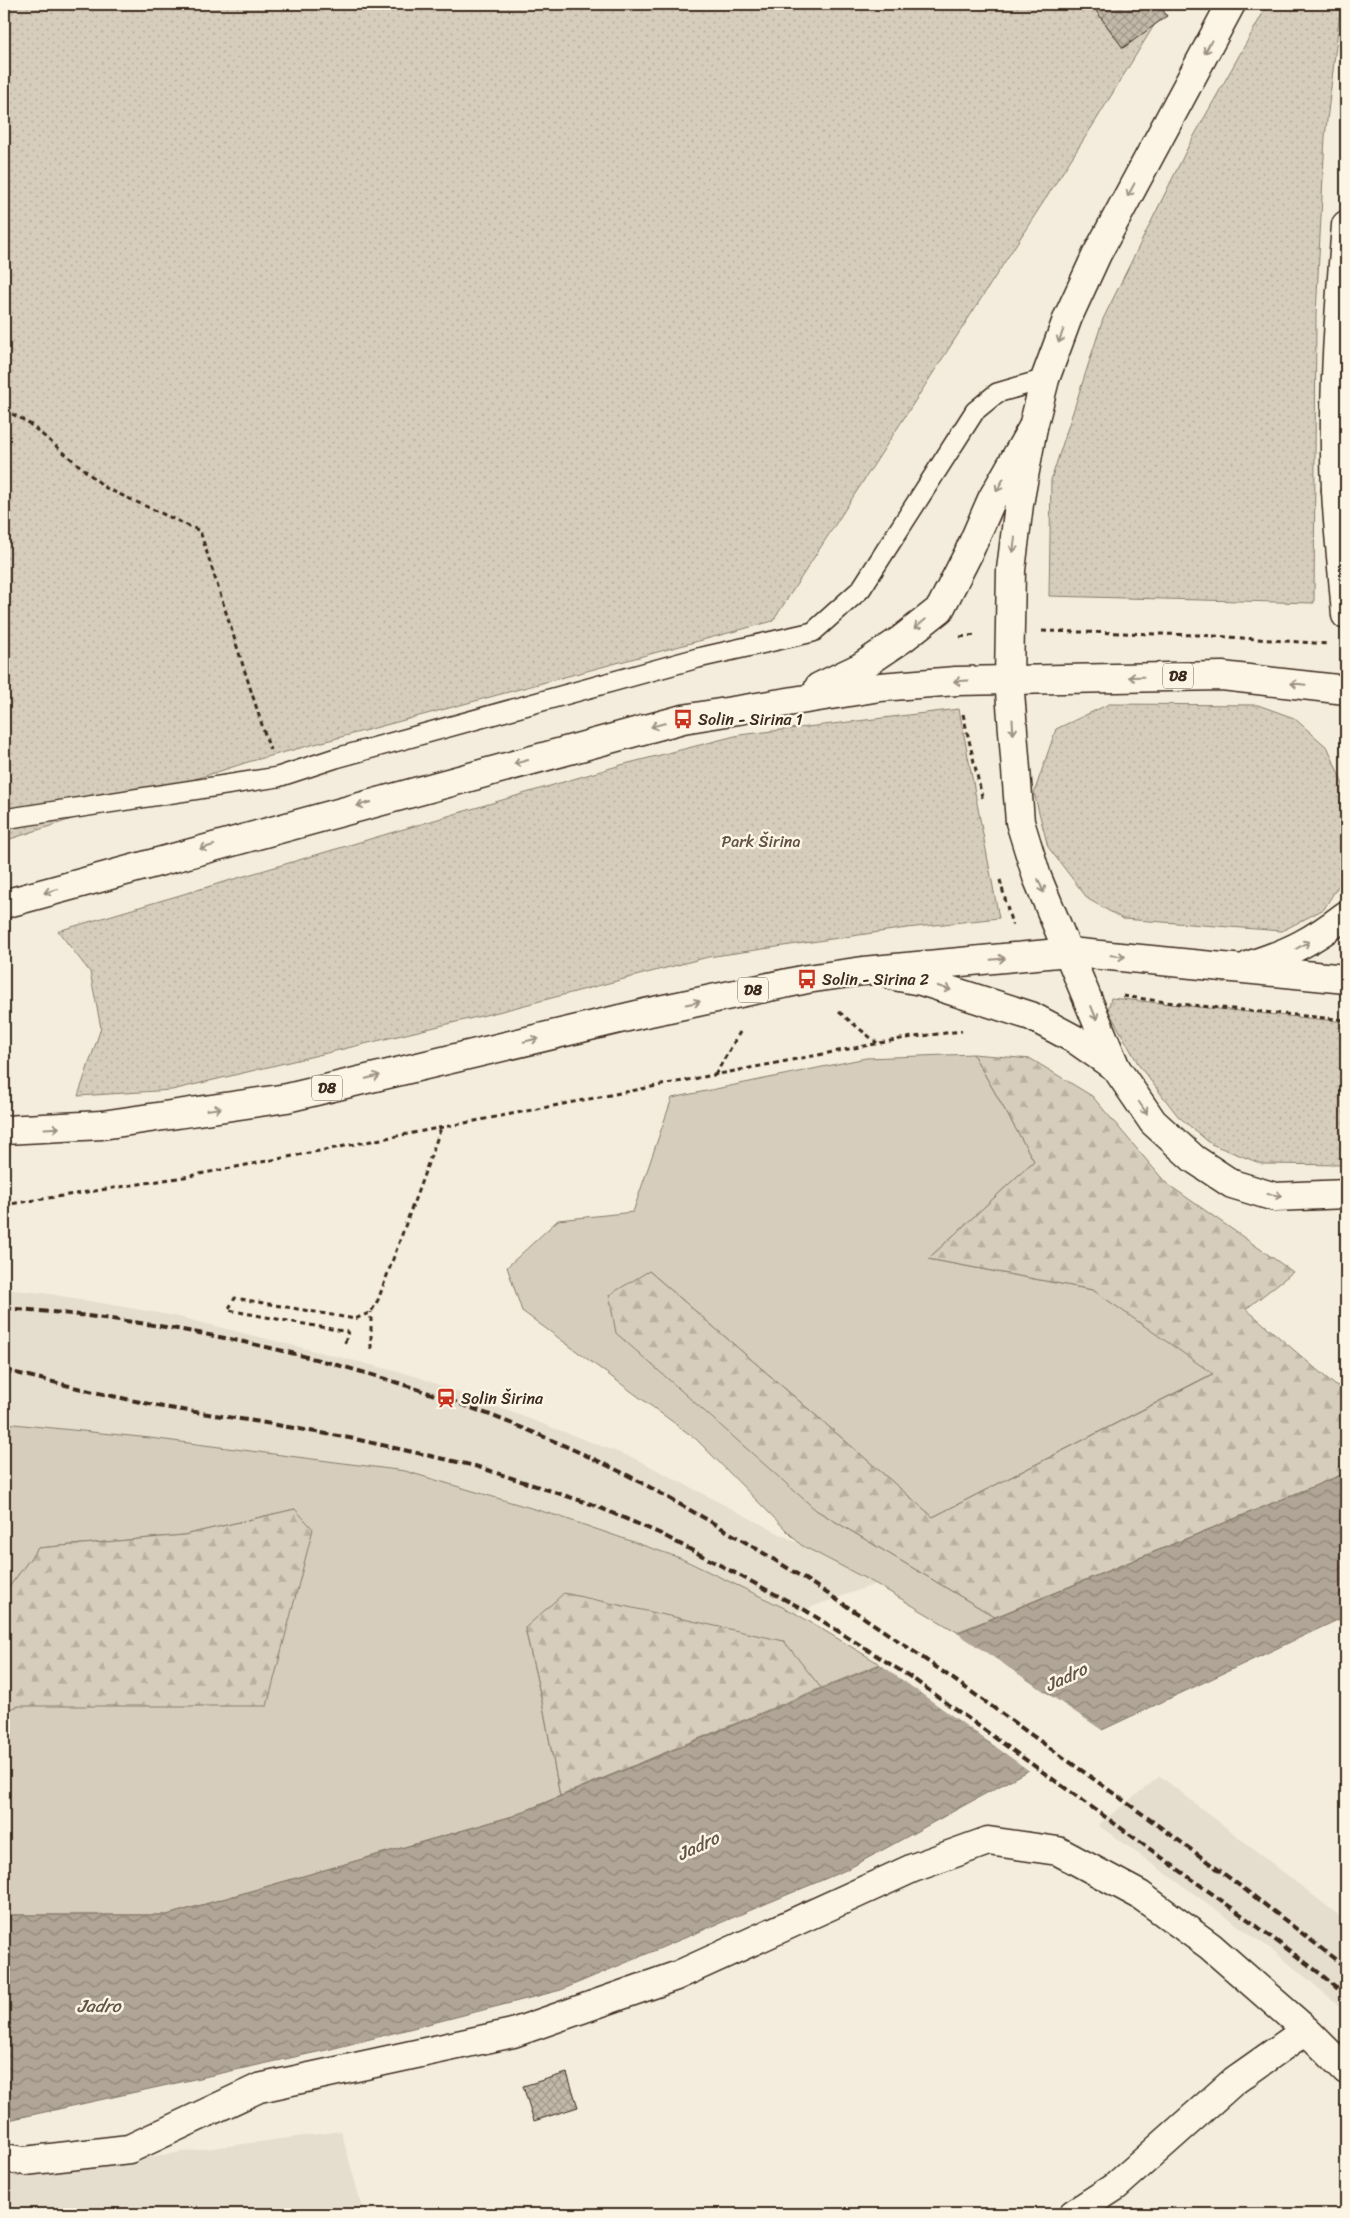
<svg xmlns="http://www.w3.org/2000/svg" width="1350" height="2218" font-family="Sriracha,sans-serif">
  <defs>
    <pattern id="forest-firs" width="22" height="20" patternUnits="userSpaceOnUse" patternTransform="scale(1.25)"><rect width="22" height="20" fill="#d6cdbd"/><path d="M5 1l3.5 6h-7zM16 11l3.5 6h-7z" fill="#b9b0a2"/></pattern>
    <pattern id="park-dots" width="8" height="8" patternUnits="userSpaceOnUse" patternTransform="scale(1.25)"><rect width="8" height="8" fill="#d6cdbd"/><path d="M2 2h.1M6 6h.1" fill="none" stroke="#b9b0a2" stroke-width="1.8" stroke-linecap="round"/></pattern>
    <pattern id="water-waves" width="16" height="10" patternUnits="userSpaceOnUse" patternTransform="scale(1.25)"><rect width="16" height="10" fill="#b0a596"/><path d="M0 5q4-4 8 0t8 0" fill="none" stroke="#90877a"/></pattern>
    <pattern id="building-cross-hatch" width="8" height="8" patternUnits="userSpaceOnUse" patternTransform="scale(1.25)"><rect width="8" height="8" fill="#c3b9aa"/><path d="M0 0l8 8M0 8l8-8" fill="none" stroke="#a0978a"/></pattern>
  </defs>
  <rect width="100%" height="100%" fill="#f4eddd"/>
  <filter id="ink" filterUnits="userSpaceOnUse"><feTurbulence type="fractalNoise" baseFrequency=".02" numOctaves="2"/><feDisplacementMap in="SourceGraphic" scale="10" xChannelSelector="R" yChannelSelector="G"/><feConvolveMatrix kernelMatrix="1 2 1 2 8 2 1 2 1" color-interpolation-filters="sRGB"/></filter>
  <g filter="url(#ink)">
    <path fill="#e5ddce" d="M 4,1289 L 44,1293 L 175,1316 L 415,1376 L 636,1459 L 876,1584 L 795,1613 L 680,1558 L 558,1516 L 405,1471 L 150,1438 L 4,1423 Z
      M 1160,1776 L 1346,1921 L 1346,2011 L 1275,1952 L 1098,1825 Z
      M 341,2131 L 364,2214 L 4,2214 L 4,2176 Z"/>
    <path fill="#d6cdbd" stroke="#887c6e" d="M 973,1054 L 1034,1161 L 928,1259 L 1093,1290 L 1214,1373 L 933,1517 L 649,1271 L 816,1510 L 995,1617 L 957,1632 L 876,1584 L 801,1545 L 696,1439 L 522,1311 L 507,1267 L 558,1220 L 633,1212 L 672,1098 L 866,1058 Z
      M 4,1423 L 150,1438 L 405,1471 L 558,1516 L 680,1558 L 795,1613 L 880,1664 L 821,1688 L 783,1641 L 525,1628 L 543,1706 L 560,1796 L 513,1816 L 167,1915 L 4,1915 L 4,1710 L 19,1706 L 295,1509 L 184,1535 L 38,1548 L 4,1594 Z"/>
    <path fill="url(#forest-firs)" stroke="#887c6e" d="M 973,1054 L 1031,1059 L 1092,1096 L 1166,1183 L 1293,1272 L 1246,1309 L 1336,1386 L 1346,1384 L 1346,1473 L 995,1617 L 816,1510 L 616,1333 L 609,1295 L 649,1271 L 933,1517 L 1213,1374 L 1093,1290 L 928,1259 L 1034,1161 Z
      M 295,1509 L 313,1529 L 267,1706 L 19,1706 L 4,1710 L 4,1594 L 38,1548 L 184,1535 Z
      M 564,1593 L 784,1641 L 821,1688 L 560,1796 L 543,1706 L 525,1628 Z"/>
    <path fill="url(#park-dots)" stroke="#887c6e" d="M 4,4 L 1167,4 L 1095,122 L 773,621 L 248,762 L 4,841 Z
      M 1268,4 L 1341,4 L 1325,137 L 1316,315 L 1314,603 L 1049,596 L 1051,480 L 1103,319 L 1189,145 Z
      M 1109,704 L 1258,705 L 1294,718 L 1328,748 L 1346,792 L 1346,873 L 1324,909 L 1282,931 L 1123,919 L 1088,899 L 1048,847 L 1034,793 L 1056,729 Z
      M 959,709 L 999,918 L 907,928 L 708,957 L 502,1011 L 172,1090 L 78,1096 L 101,1028 L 90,972 L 58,931 L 621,765 L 739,735 Z
      M 1111,998 L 1346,1022 L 1346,1165 L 1262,1164 L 1211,1144 L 1178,1116 L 1140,1067 L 1108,1010 Z"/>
    <path fill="url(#water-waves)" stroke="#817466" d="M 1346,1473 L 1346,1616 L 1102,1730 L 846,1870 L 561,1990 L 331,2049 L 4,2121 L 4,1915 L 167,1915 L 513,1816 Z"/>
    <path fill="#f4eddd" d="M 954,1631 L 1102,1730 L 1104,1732 L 1031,1772 L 877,1662 Z"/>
    <path fill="url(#building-cross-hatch)" stroke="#3b2a1e" d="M 1091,4 L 1159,4 L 1167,16 L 1123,48 Z
      M 567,2073 L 578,2107 L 534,2121 L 523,2086 Z"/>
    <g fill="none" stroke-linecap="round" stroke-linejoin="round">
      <defs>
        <path id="lane" d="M 4,819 L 278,777 L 336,758 L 698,658 L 813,632 L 861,589 L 975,411 L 997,393 L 1045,379"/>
        <path id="street" d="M 4,2158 L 25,2161 L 129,2149 L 259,2088 L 513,2033 L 676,1976 L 913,1868 L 988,1841 L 1058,1851 L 1140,1895 L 1210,1946 L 1306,2030
          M 1073,2214 L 1116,2186 L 1234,2081 L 1306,2030 L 1346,2070"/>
        <path id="secondary" d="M 1231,4 L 1097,254 L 1068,317 L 1045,379 L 1033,427 L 1019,504 L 1011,570 L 1009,679 L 1020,822 L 1037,877 L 1116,1068 L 1153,1122 L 1194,1159 L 1232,1184 L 1275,1197 L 1346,1194
          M 1346,225 C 1339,313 1332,401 1336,490 C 1338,531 1343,573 1346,615"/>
        <path id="highway" d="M 1336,490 L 1346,515
          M 819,687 L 859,668 L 902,639 L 940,609 L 968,554 L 992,499 L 1033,427
          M 4,904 L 683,719 L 880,687 L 956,681 L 1222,676 L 1346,690
          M 1250,965 C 1291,952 1312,941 1346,915
          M 894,976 L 921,981 L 1031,1016 L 1076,1040 L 1116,1068
          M 4,1130 L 102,1125 L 287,1098 L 645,1013 L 807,979 L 863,971 L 1069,952 L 1346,979"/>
      </defs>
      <use href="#lane" stroke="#3b2a1e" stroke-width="22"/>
      <use href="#street" stroke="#3b2a1e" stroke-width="31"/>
      <use href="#secondary" stroke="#3b2a1e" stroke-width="31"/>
      <use href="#highway" stroke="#3b2a1e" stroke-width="31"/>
      <path stroke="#3b2a1e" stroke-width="3" stroke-dasharray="5 4" stroke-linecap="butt" d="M 4,410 L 26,421 L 106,488 L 200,531 L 270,750
        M 1042,631 L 1199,635 L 1328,644
        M 960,637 L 976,635
        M 963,714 L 983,801
        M 1000,880 L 1012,925
        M 1123,996 L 1181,1004 L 1346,1020
        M 839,1012 L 877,1043
        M 715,1075 L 740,1032
        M 4,1205 L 184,1177 L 906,1038 L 962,1031
        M 345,1343 L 348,1332 L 228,1310 L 235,1298 L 355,1319 L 371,1312 L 378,1300 L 441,1128
        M 371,1349 L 371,1312"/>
      <use href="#lane" stroke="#fcf5e5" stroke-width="19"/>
      <use href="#street" stroke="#fcf5e5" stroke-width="28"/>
      <use href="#secondary" stroke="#fcf5e5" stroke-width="28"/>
      <use href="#highway" stroke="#fcf5e5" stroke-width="28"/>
      <path stroke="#3b2a1e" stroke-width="4" stroke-dasharray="8 4" stroke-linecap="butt" d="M 4,1308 C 217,1323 429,1378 621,1472 C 642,1482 661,1494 681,1505 C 804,1573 919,1654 1033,1736 C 1139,1811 1245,1887 1346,1968
        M 4,1370 L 94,1392 L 163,1407 L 260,1422 L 355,1439 L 475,1466 L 591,1504 L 659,1533 L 805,1610 L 912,1678 L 1250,1921 L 1322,1975 L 1346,1996"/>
    </g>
    <defs><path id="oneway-shaft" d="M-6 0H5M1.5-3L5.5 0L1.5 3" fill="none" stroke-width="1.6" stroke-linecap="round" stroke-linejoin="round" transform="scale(1.25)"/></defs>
    <g stroke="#9c9082">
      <use href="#oneway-shaft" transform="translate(1208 47) rotate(118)"/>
      <use href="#oneway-shaft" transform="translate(1131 190) rotate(118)"/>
      <use href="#oneway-shaft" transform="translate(1061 336) rotate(110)"/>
      <use href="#oneway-shaft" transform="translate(1000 485) rotate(119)"/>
      <use href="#oneway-shaft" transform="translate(1014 545) rotate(97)"/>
      <use href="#oneway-shaft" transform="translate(920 624) rotate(141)"/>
      <use href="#oneway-shaft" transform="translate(1136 677) rotate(179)"/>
      <use href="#oneway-shaft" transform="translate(961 681) rotate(177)"/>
      <use href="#oneway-shaft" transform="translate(1298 684) rotate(-174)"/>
      <use href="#oneway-shaft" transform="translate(658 725) rotate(165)"/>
      <use href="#oneway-shaft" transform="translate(1013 727) rotate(86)"/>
      <use href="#oneway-shaft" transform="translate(521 762) rotate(165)"/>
      <use href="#oneway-shaft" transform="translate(364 804) rotate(165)"/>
      <use href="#oneway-shaft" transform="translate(207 847) rotate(164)"/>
      <use href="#oneway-shaft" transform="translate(1041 886) rotate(67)"/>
      <use href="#oneway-shaft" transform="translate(51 891) rotate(165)"/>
      <use href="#oneway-shaft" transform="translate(1303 945) rotate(-28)"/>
      <use href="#oneway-shaft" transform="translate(1118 956) rotate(5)"/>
      <use href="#oneway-shaft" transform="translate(998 959) rotate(-5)"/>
      <use href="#oneway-shaft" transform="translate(944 988) rotate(17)"/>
      <use href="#oneway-shaft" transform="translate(693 1003) rotate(-12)"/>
      <use href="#oneway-shaft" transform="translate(1094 1013) rotate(68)"/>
      <use href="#oneway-shaft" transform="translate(531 1040) rotate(-13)"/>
      <use href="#oneway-shaft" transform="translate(373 1077) rotate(-13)"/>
      <use href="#oneway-shaft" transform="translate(1143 1108) rotate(56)"/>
      <use href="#oneway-shaft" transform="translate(214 1109) rotate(-8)"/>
      <use href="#oneway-shaft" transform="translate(52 1128) rotate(-3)"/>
      <use href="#oneway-shaft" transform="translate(1275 1195) rotate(7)"/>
    </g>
  </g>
  <defs>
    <symbol id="bus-bare" viewBox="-9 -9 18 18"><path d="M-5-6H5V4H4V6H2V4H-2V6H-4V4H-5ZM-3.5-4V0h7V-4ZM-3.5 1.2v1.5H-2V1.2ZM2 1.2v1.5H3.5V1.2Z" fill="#c8321e" stroke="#fcf5e5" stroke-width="2.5" paint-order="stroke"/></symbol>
    <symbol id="station-bare" viewBox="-9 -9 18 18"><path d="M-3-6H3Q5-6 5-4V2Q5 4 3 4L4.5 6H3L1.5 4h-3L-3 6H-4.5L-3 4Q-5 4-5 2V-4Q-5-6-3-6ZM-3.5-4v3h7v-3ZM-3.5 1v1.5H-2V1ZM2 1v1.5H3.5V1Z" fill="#c8321e" stroke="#fcf5e5" stroke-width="2.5" paint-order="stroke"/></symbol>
  </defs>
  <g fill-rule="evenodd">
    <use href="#bus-bare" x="669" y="705" width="28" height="28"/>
    <use href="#bus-bare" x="793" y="965" width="28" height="28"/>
    <use href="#station-bare" x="432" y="1384" width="28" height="28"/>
  </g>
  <g text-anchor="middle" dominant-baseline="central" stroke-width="5" stroke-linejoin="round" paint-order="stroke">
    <g fill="#fcf5e5" stroke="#75675a" stroke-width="1">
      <rect x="1163" y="663.5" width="30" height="25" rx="4"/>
      <rect x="738" y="977.5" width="30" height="25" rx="4"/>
      <rect x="312" y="1075.5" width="30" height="25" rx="4"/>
    </g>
    <g font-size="15" font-weight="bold" fill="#3b2a1e">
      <text x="1178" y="676">D8</text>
      <text x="753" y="990">D8</text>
      <text x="327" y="1088">D8</text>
    </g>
    <g font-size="16" fill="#3b2a1e" stroke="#fcf5e5" text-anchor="start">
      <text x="698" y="719">Solin - Sirina 1</text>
      <text x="822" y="979">Solin - Sirina 2</text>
      <text x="461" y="1398">Solin Širina</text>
    </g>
    <g font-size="16" fill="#625346" stroke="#fcf5e5">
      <text x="761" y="841">Park Širina</text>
    </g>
    <g font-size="18" font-style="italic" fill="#645548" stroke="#fcf5e5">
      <text transform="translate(1066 1677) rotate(-25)">Jadro</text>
      <text transform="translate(698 1846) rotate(-25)">Jadro</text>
      <text x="99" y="2006">Jadro</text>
    </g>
  </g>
  <rect width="1350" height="2218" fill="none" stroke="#fcf5e5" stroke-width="20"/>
  <rect x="10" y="10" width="1330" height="2198" fill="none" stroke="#3b2a1e" stroke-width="2" filter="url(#ink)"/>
</svg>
